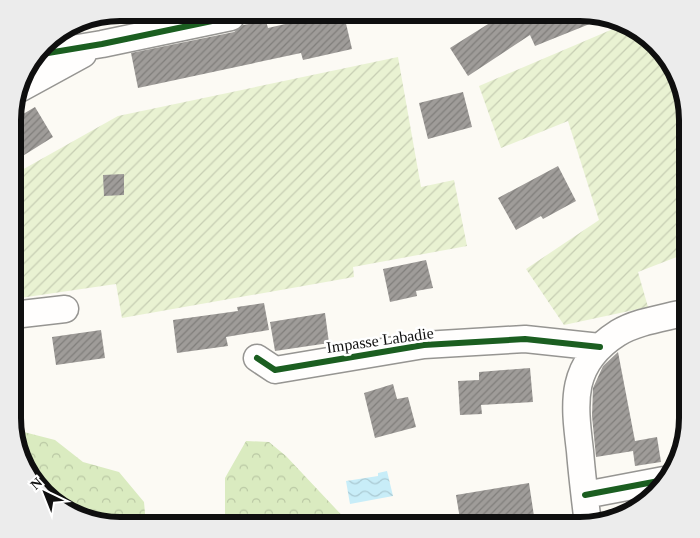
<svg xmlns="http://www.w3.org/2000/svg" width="700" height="538" font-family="Georgia,serif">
  <defs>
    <pattern id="forest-crowns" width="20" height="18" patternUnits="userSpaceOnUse" patternTransform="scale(1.25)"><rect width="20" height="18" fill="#daebc0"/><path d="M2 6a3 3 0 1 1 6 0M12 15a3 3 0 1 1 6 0" fill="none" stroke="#bac8a4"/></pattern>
    <pattern id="garden-furrows" width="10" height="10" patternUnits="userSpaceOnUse" patternTransform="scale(1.25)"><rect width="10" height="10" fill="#e9f2d2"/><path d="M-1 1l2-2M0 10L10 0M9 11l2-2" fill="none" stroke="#c7ceb3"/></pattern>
    <pattern id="water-waves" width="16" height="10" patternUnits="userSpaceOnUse" patternTransform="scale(1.25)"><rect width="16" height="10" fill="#c8edf8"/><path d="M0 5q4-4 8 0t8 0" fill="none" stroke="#abcad3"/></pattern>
    <pattern id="building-hatch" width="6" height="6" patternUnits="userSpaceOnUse" patternTransform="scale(1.25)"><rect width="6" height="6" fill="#9f9c99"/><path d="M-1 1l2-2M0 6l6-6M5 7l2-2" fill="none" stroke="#807e7b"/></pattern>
  </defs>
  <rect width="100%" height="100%" fill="#fcfaf4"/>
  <path fill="url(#forest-crowns)" d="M 16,430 L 55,440 L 83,462 L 119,472 L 144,502 L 146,525 L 114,525 L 49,499 L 24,465 L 14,431 Z
    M 246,441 L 269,442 L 286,456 L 351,525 L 225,525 L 225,478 Z"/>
  <path fill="url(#garden-furrows)" d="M 620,26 L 651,39 L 679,79 L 687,120 L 687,253 L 638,272 L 648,307 L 564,325 L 526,269 L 599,220 L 568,121 L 501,148 L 479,86 Z
    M 398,57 L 421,187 L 454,180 L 467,246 L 353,267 L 354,277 L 122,318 L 116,284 L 13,299 L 13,175 L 118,116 Z"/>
  <path fill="url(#water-waves)" d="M 387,471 L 393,496 L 350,504 L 346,481 L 378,476 L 378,473 Z"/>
  <path fill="url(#building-hatch)" d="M 586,13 L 602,19 L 535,46 L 530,35 L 468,76 L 450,48 L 504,14 Z
    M 344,15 L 352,49 L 303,60 L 301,53 L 138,88 L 131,53 L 234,32 L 243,25 L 266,21 L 268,28 L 320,16 Z
    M 463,92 L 472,127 L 428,139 L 419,103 Z
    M 35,107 L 53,137 L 13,162 L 13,120 Z
    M 558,166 L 576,201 L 543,219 L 541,216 L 516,230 L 498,198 Z
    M 124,174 L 124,195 L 104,196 L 103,175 Z
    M 426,260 L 433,288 L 416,291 L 417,296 L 390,302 L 383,269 Z
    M 264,303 L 269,330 L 226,337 L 228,346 L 177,353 L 173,320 L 238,311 L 237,307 Z
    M 325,313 L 329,343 L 275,351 L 270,322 Z
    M 101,330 L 105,358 L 56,365 L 52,337 Z
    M 618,352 L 635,441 L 657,437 L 661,462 L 635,466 L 633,451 L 596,457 L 592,416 L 593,388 L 603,366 Z
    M 530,368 L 533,402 L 481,405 L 482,414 L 460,415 L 458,381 L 479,380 L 479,372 Z
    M 393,384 L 397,399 L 408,397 L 416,427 L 375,438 L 364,393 Z
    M 529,483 L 534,516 L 476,525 L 461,525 L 456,495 Z"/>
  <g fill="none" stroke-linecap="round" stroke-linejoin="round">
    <defs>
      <path id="street" d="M 36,55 L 102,44 L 231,17
        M 19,89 L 83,54
        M 13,315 L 65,309
        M 257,358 L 275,370 L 424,345 L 525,339 L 600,347
        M 585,495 L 664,480
        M 588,524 C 585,500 582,476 580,451 C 574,402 569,364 618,333 C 638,321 665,318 687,312"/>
    </defs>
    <use href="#street" stroke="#969592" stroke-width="29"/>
    <use href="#street" stroke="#fffefd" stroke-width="26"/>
    <defs>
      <path id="cycleway" d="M 36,55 L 102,44 L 231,17
        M 257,358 L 275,370 L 424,345 L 525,339 L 600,347
        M 585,495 L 664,480"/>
    </defs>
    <use href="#cycleway" stroke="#fff" stroke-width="9"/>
    <use href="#cycleway" stroke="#1b5e20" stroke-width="6"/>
  </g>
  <g text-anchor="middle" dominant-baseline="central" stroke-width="5" stroke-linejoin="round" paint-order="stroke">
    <g font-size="16" fill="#0f0f0f" stroke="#fff">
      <text transform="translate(380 340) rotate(-8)">Impasse Labadie</text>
    </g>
  </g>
  <path d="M0 0H700V538H0ZM120 21H580A99 99 0 0 1 679 120V418A99 99 0 0 1 580 517H120A99 99 0 0 1 21 418V120A99 99 0 0 1 120 21Z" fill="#ececec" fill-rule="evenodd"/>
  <path fill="none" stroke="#0f0f0f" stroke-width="6" d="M120 21H580A99 99 0 0 1 679 120V418A99 99 0 0 1 580 517H120A99 99 0 0 1 21 418V120A99 99 0 0 1 120 21Z"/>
  <g transform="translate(45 493) rotate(317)" stroke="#ffffff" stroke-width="4" paint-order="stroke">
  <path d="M0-4L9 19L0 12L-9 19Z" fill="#0f0f0f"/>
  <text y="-8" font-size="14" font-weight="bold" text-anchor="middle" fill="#0f0f0f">N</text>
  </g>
</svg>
